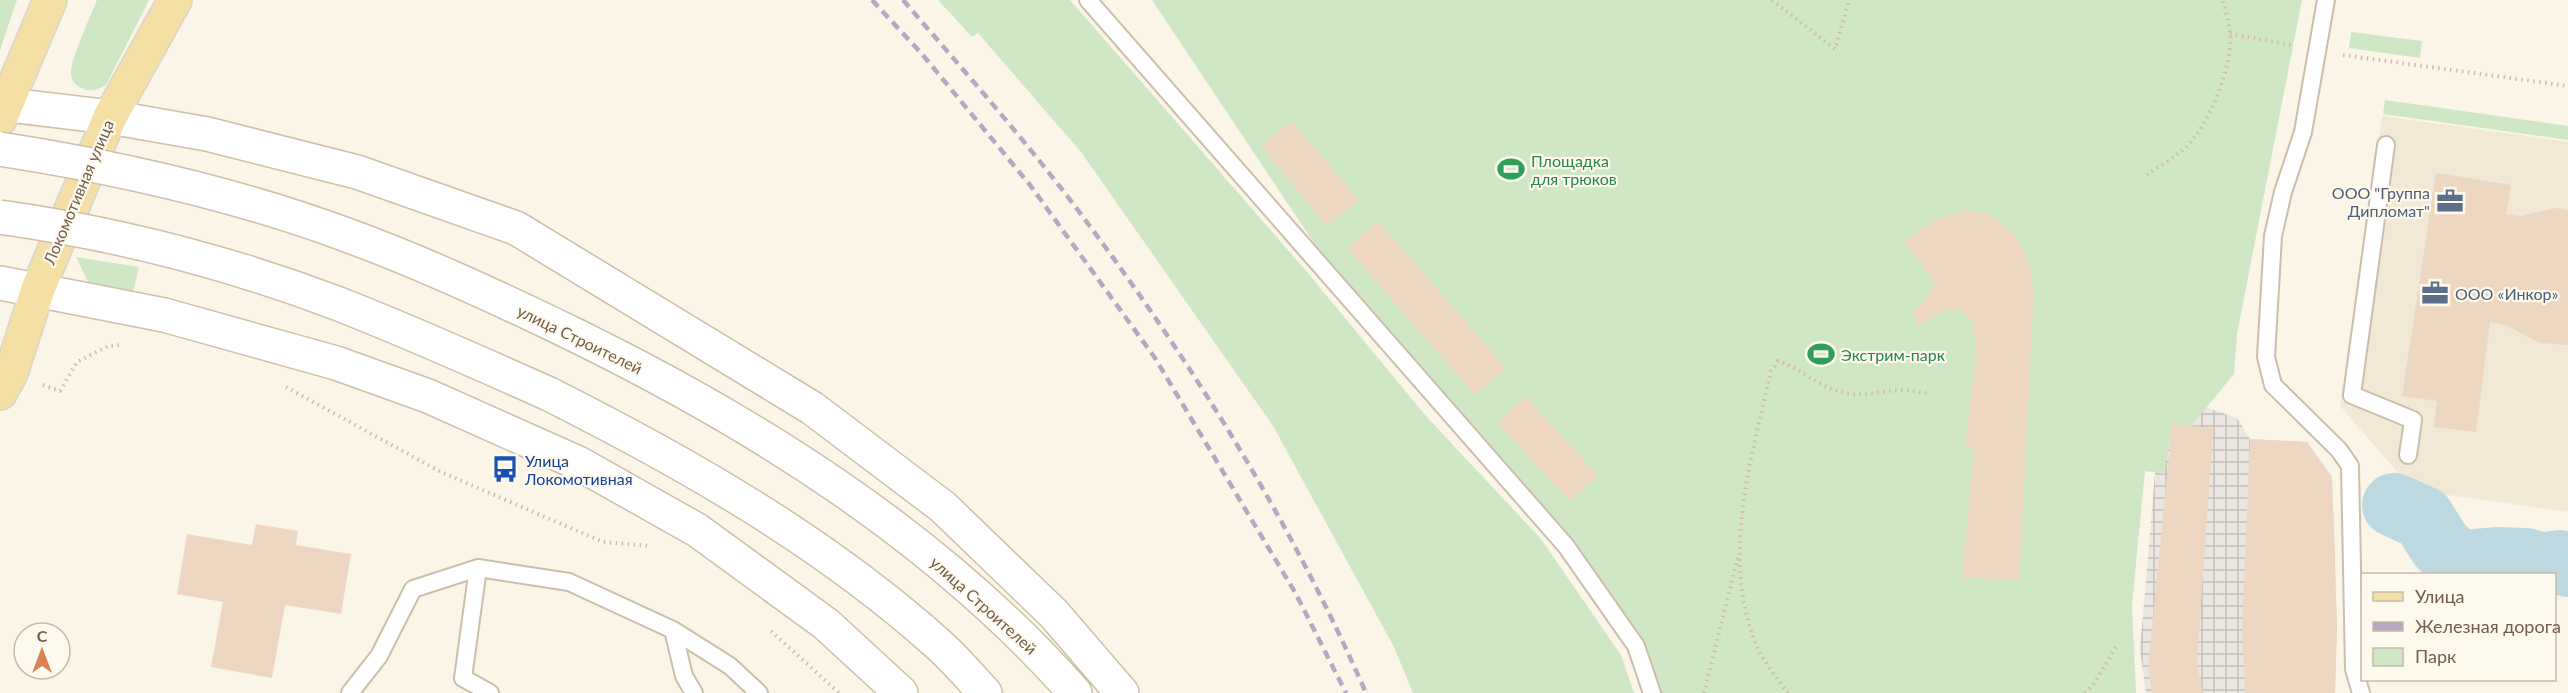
<svg xmlns="http://www.w3.org/2000/svg" width="2568" height="693" font-family="Lato,sans-serif">
  <defs>
    <pattern id="industrial-grid" width="8" height="8" patternUnits="userSpaceOnUse" patternTransform="scale(1.5)"><rect width="8" height="8" fill="#ebe6e0"/><path d="M0 4h8M4 0v8" fill="none" stroke="#c3beb8"/></pattern>
  </defs>
  <rect width="100%" height="100%" fill="#faf5e6"/>
  <path fill="#f1e8d5" d="M 2382,116 L 2568,142 L 2568,512 L 2413,490 L 2340,406 Z"/>
  <path fill="url(#industrial-grid)" d="M 2162,392 L 2237,418 L 2250,439 L 2307,442 L 2332,477 L 2337,627 L 2335,693 L 2146,693 L 2140,649 Z"/>
  <path fill="#d0e7c6" d="M 0,0 L 17,0 L 0,50 Z
    M 97,0 L 149,0 L 106,85 C 97,90 89,93 80,87 C 76,85 72,81 71,76 C 69,62 91,15 97,0 Z
    M 938,0 L 1070,0 L 1307,272 L 1426,416 L 1541,539 L 1621,655 L 1634,693 L 1413,693 L 1394,647 L 1273,426 L 1081,152 L 978,33 L 972,37 Z
    M 1152,0 L 2302,0 L 2237,334 L 2234,374 L 2187,431 L 2172,429 L 2164,474 L 2145,471 L 2132,605 L 2136,693 L 1658,693 L 1642,649 L 1330,267 Z
    M 2351,32 L 2422,41 L 2420,58 L 2349,48 Z
    M 2385,100 L 2568,126 L 2568,140 L 2383,114 Z
    M 76,257 L 139,267 L 132,297 L 90,286 Z"/>
  <g fill="none" stroke-linecap="round" stroke-linejoin="round">
    <path stroke="#bcd9e2" stroke-width="64" d="M 2394,505 L 2423,518 L 2440,545 L 2451,556 L 2464,562 L 2495,559 L 2526,560 L 2543,565 L 2559,562 L 2568,565"/>
  </g>
  <path fill="#eed7c0" d="M 1292,121 L 1359,200 L 1327,226 L 1261,146 Z
    M 2436,173 L 2511,185 L 2506,214 L 2520,216 L 2556,208 L 2568,210 L 2568,345 L 2539,343 L 2506,325 L 2490,322 L 2476,432 L 2434,427 L 2437,401 L 2402,396 Z
    M 1964,210 L 1991,215 L 2013,233 L 2027,256 L 2034,291 L 2019,580 L 1962,577 L 1974,449 L 1965,447 L 1974,368 L 1976,344 L 1972,321 L 1960,309 L 1944,310 L 1919,326 L 1912,314 L 1929,295 L 1935,282 L 1904,242 L 1936,219 Z
    M 1378,221 L 1506,368 L 1475,395 L 1347,248 Z
    M 1525,396 L 1598,475 L 1569,501 L 1497,422 Z
    M 2172,424 L 2213,428 L 2197,663 L 2203,693 L 2152,693 L 2148,668 Z
    M 2250,439 L 2307,442 L 2332,477 L 2337,627 L 2335,693 L 2245,693 L 2242,628 Z
    M 256,524 L 298,531 L 296,545 L 351,554 L 341,614 L 285,605 L 272,678 L 211,667 L 223,602 L 177,594 L 187,534 L 252,545 Z"/>
  <g fill="none" stroke-linecap="round" stroke-linejoin="round">
    <defs>
      <path id="lane" d="M 1088,0 L 1566,546 L 1636,646 L 1652,693
        M 2326,0 L 2303,132 L 2283,192 L 2273,236 L 2266,357 L 2273,385 L 2339,450 L 2350,466 L 2354,669 L 2361,693
        M 2386,145 L 2352,395 L 2413,420 L 2408,455
        M 673,630 L 684,676 L 694,693
        M 350,693 L 379,656 L 413,589 L 478,568
        M 490,693 L 463,678 L 478,568 L 569,582 L 673,630 L 730,666 L 759,693"/>
      <path id="secondary" d="M 0,104 L 110,117 L 207,134 L 357,172 L 516,228 L 812,408 L 943,507 L 1054,614 L 1122,693
        M 0,283 L 164,315 L 336,363 L 428,396 L 578,463 L 697,530 L 826,624 L 901,693
        M 577,336 C 760,426 939,539 1075,693
        M 549,394 C 686,463 823,541 938,644 C 955,659 970,677 985,693"/>
      <path id="primary" d="M 0,119 L 50,0
        M 0,393 L 11,373 L 38,289 L 110,117 L 175,0"/>
    </defs>
    <use href="#lane" stroke="#cbbead" stroke-width="20"/>
    <use href="#secondary" stroke="#cebfab" stroke-width="36"/>
    <use href="#primary" stroke="#dad5d1" stroke-width="36"/>
    <path stroke="#d2bba3" stroke-width="4" stroke-dasharray="1.5 4.5" stroke-linecap="butt" d="M 1772,0 L 1835,49 L 1849,0
      M 2230,34 L 2292,45
      M 2343,55 L 2568,86
      M 2147,175 C 2159,166 2174,158 2185,148 C 2209,126 2234,64 2230,32 C 2229,21 2225,10 2223,0
      M 43,385 L 60,391 L 77,362 L 108,346 L 122,345
      M 286,387 L 441,472 L 603,542 L 650,546
      M 771,631 L 839,693
      M 1704,693 L 1738,557
      M 1788,693 C 1778,679 1764,663 1757,647 C 1720,558 1751,460 1771,371 L 1778,361 C 1802,369 1820,388 1845,393 C 1864,397 1882,391 1900,390 C 1909,390 1919,392 1928,394
      M 2085,693 L 2093,685 L 2118,644"/>
    <use href="#lane" stroke="#fff" stroke-width="16"/>
    <use href="#secondary" stroke="#fff" stroke-width="33"/>
    <use href="#primary" stroke="#f4dfa4" stroke-width="33"/>
    <path stroke="#b9a6c3" stroke-width="4.5" stroke-dasharray="9 6" stroke-linecap="butt" d="M 872,0 L 922,54 L 1030,185 L 1155,358 L 1296,594 L 1346,693
      M 903,0 C 960,66 1018,132 1071,201 C 1187,354 1289,517 1366,693"/>
    <defs>
      <path id="secondary-bridge" d="M 0,149 C 116,167 233,193 344,234 C 424,263 501,299 577,336
        M 0,217 C 115,233 231,263 339,304 C 410,332 480,363 549,394"/>
    </defs>
    <use href="#secondary-bridge" stroke="#cebfab" stroke-width="36" stroke-linecap="butt"/>
    <use href="#secondary-bridge" stroke="#fff" stroke-width="33"/>
  </g>
  <defs>
    <symbol id="stadium-bare" viewBox="-9 -9 18 18"><path d="M0-5a6.5 5 0 1 0 0 10a6.5 5 0 1 0 0-10ZM-3.5-1.8h7v3.6h-7Z" fill="#2e9e5b" stroke="#fdf9ec" stroke-width="2.5" paint-order="stroke"/></symbol>
    <symbol id="office-bare" viewBox="-9 -9 18 18"><path d="M-6-3h4V-5.5h4V-3h4V5H-6ZM-1-4.5V-3h2v-1.5ZM-6 0V1H6V0Z" fill="#5c6f8a" stroke="#fdf9ec" stroke-width="2.5" paint-order="stroke"/></symbol>
    <symbol id="bus-bare" viewBox="-9 -9 18 18"><path d="M-5-6H5V4H4V6H2V4H-2V6H-4V4H-5ZM-3.5-4V0h7V-4ZM-3.5 1.2v1.5H-2V1.2ZM2 1.2v1.5H3.5V1.2Z" fill="#1a4fb4" stroke="#fdf9ec" stroke-width="2.5" paint-order="stroke"/></symbol>
  </defs>
  <g fill-rule="evenodd">
    <use href="#stadium-bare" x="1492" y="150" width="38" height="38"/>
    <use href="#office-bare" x="2431" y="182" width="38" height="38"/>
    <use href="#office-bare" x="2416" y="274" width="38" height="38"/>
    <use href="#stadium-bare" x="1802" y="335" width="38" height="38"/>
    <use href="#bus-bare" x="486" y="450" width="38" height="38"/>
  </g>
  <g text-anchor="middle" dominant-baseline="central" stroke-width="4.5" stroke-linejoin="round" paint-order="stroke">
    <g font-size="16" fill="#27864d" stroke="#fdf9ec" text-anchor="start">
      <text x="1531" y="160">Площадка<tspan x="1531" dy="18">для трюков</tspan></text>
      <text x="1841" y="354">Экстрим-парк</text>
    </g>
    <g font-size="16" fill="#725e4d" stroke="#fdf9ec">
      <text transform="translate(78 192) rotate(-67)">Локомотивная улица</text>
      <text transform="translate(580 339) rotate(26)">улица Строителей</text>
      <text transform="translate(984 605) rotate(42)">улица Строителей</text>
    </g>
    <g font-size="16" fill="#4e5e75" stroke="#fdf9ec" text-anchor="end">
      <text x="2430" y="192">ООО "Группа<tspan x="2430" dy="18">Дипломат"</tspan></text>
      <text x="2455" y="293" text-anchor="start">ООО «Инкор»</text>
    </g>
    <g font-size="16" fill="#164399" stroke="#fdf9ec" text-anchor="start">
      <text x="525" y="460">Улица<tspan x="525" dy="18">Локомотивная</tspan></text>
    </g>
  </g>
  <rect x="2361" y="573" width="195" height="108" fill="#fdf9ec" stroke="#c5bbac" stroke-width="1.5"/>
  <rect x="2373" y="592" width="30" height="9" fill="#f4dfa4" stroke="#c5bbac" stroke-width="1.5"/>
  <text x="2415" y="603" font-size="18" fill="#725e4d">Улица</text>
  <rect x="2373" y="622" width="30" height="9" fill="#b9a6c3" stroke="#c5bbac" stroke-width="1.5"/>
  <text x="2415" y="633" font-size="18" fill="#725e4d">Железная дорога</text>
  <rect x="2373" y="648" width="30" height="18" fill="#d0e7c6" stroke="#c5bbac" stroke-width="1.5"/>
  <text x="2415" y="663" font-size="18" fill="#725e4d">Парк</text>
  <g transform="translate(42 651)"><circle r="28" fill="#fdf9ec" stroke="#c5bbac" stroke-width="1.5"/>
  <path d="M0-4.5L10 22L0 15L-10 22Z" fill="#da8255"/>
  <text y="-9" font-size="16" font-weight="bold" text-anchor="middle" fill="#725e4d">С</text>
  </g>
</svg>
